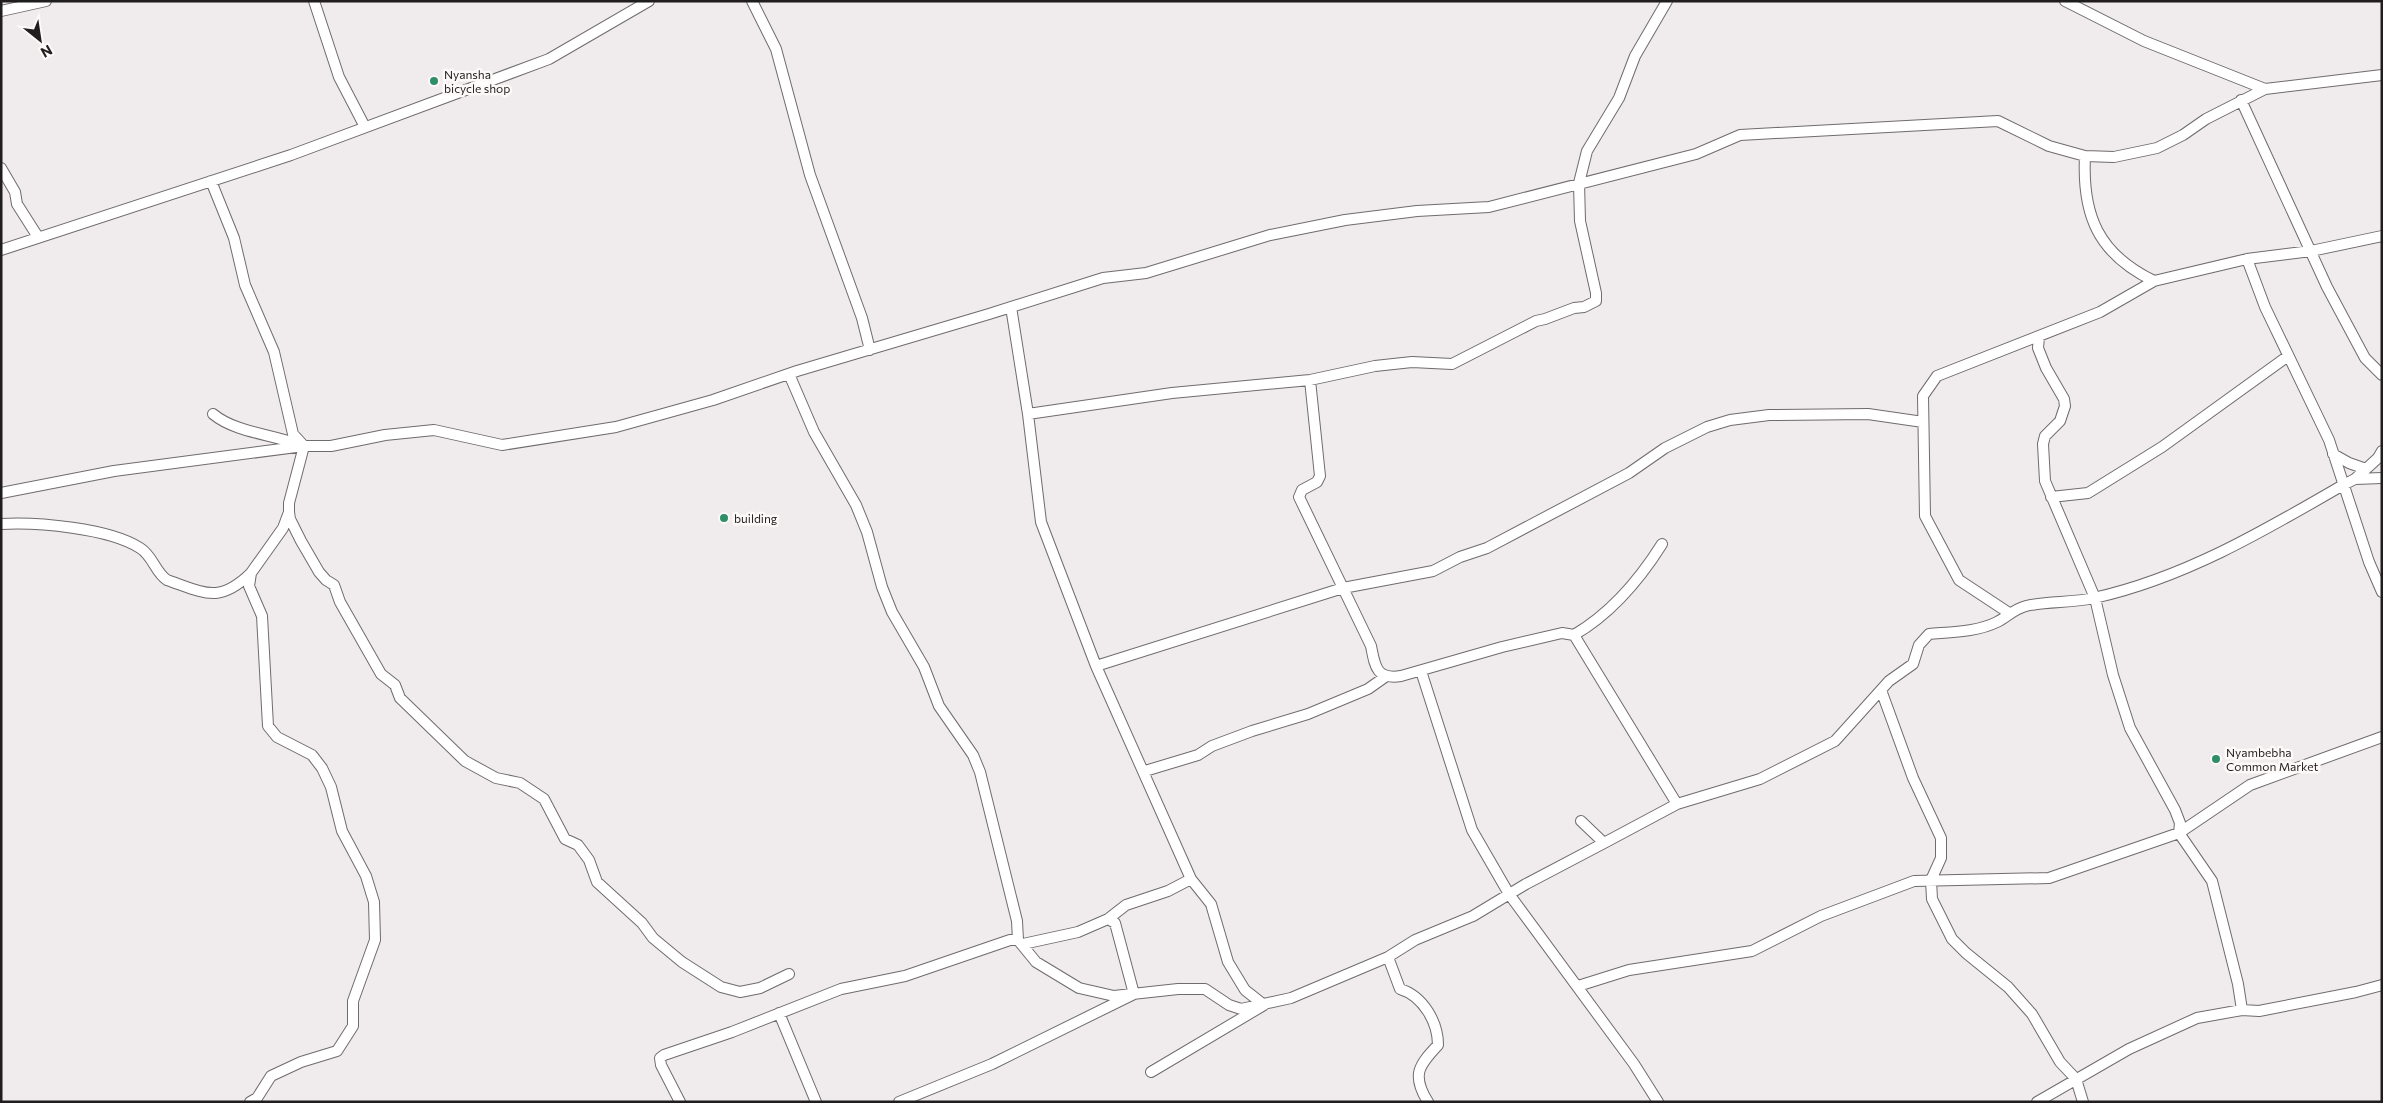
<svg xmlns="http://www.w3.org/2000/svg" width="2383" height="1103" font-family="Commissioner,sans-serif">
  <rect width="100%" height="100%" fill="#f0ebec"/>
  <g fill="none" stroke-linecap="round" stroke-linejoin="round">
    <defs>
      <path id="minor" d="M 314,1 L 339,77 L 365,127
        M 752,1 L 776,49 L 810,175 L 862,318 L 870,350
        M 2065,1 L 2144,41 L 2265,89 L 2382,75
        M 1,11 L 46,1
        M 2241,100 L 2327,287 L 2365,358 L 2382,375
        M 2085,156 C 2082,215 2098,254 2154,281 L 2247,259 L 2265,307 L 2329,440 L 2369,562 L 2382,592
        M 1,168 L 15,192 L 17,204 L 38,237
        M 211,181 L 234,238 L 245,285 L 274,352 L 293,434 L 304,446
        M 1,250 L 291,155 L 549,59 L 649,1
        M 2247,259 L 2311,251 L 2382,236
        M 1011,307 L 1028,414 L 1041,522 L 1096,666 L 1191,879 L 1211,904 L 1228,962 L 1245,990 L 1264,1005 L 1151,1072
        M 2039,337 L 2038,348 L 2046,368 L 2064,399 L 2065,406 L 2060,421 L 2045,436 L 2043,444 L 2045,481 L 2095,598 L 2113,675 L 2130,728 L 2175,810 L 2180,823 L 2179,833 L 2212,881 L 2238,984 L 2242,1010
        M 789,374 L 814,432 L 856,505 L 867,532 L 882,587 L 892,612 L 924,667 L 939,706 L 973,755 L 980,772 L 1017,921 L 1018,940
        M 1310,380 L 1320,476 L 1317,482 L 1302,490 L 1299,497 L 1371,646 C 1375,666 1376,680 1401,676 L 1502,647 L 1562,633 L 1574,635 L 1677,804
        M 213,414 C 236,433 273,434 300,445
        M 1028,414 L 1172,393 L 1310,380 L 1375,366 L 1412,362 L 1452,364 L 1536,321 L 1545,319 L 1574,308 L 1584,307 L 1596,301 L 1596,293 L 1580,221 L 1579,183 L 1587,151 L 1619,98 L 1635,56 L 1667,1
        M 2333,454 L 2349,463 L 2366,469
        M 2355,479 L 2378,458 L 2382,451
        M 1,493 L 114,471 L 304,446 L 331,446 L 385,435 L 434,430 L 502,445 L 616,427 L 713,400 L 797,371 L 989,314 L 1103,278 L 1146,273 L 1270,235 L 1345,220 L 1417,211 L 1489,207 L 1696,154 L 1740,135 L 1998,121 L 2049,146 L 2085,156 L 2114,157 L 2157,148 L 2183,135 L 2206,119 L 2265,89
        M 2051,497 L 2088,493 L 2162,447 L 2288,356
        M 289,512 L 290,519 L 301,541 L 319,572 L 326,580 L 334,585 L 340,602 L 381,674 L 395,685 L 400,698 L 465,761 L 496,778 L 520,783 L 544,799 L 565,839 L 578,845 L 589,860 L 597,882 L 642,923 L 653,938 L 682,962 L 721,987 L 740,992 L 760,988 L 789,974
        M 1,524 C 37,522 109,528 140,548 C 153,556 155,572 167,580 C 205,593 219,604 251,573
        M 2009,613 L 1959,580 L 1925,516 L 1923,396 L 1937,376 L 2100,312 L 2154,281
        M 1574,635 C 1610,614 1640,579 1662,544
        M 1096,666 L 1343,588 L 1433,571 L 1460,557 L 1487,548 L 1629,473 L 1665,448 L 1707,427 L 1730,420 L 1769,415 L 1868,414 L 1923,422
        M 1421,671 L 1472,830 L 1509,894 L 1634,1064 L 1658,1102
        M 1881,690 L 1913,778 L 1941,838 L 1941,858 L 1931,880 L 1932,899 L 1952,939 L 1966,953 L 2008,987 L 2032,1014 L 2060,1062 L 2076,1079 L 2083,1102
        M 1145,771 L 1198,755 L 1212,746 L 1252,731 L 1308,714 L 1368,689 L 1385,677
        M 1604,843 L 1677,804 L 1760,779 L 1835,741 L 1889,681 L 1913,664 L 1919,645 L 1929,634 C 1951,632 1977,632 1997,622 C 2007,617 2014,609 2026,606 C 2048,601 2072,603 2094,598 C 2184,578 2264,531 2343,485 L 2355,479 L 2382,478
        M 1108,919 L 1126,905 L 1168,891 L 1191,879
        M 1388,957 L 1415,940 L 1473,916 L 1526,884 L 1604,843 L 1581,821
        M 1578,986 L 1629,970 L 1752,951 L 1821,916 L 1914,881 L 2049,878 L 2179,833 L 2250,785 L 2382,737
        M 779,1013 L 816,1102
        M 250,1102 L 257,1098 L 271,1076 L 301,1062 L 337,1051 L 353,1026 L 353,1001 L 375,940 L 374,902 L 366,876 L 342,831 L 331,787 L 322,768 L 312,755 L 277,737 L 268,726 L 262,616 L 249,586 L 251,573 L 283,528 L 289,512 L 289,503 L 304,446
        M 680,1102 L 661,1065 L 660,1058 L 664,1055 L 732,1032 L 841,989 L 905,976 L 1010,940 L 1018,940 L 1036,962 L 1079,988 L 1114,996 L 1178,989 L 1205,989 L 1229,1005 L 1241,1009 L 1291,998 L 1388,957 L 1400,989 C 1423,996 1438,1022 1438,1045 C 1419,1065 1411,1075 1428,1102
        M 899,1102 L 992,1064 L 1134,994 L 1115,923 L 1108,919 L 1078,932 L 1023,944
        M 2037,1102 L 2129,1049 L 2197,1018 L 2242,1010 L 2259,1011 L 2356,992 L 2382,985"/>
    </defs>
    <use href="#minor" stroke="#706b6c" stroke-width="12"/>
    <use href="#minor" stroke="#fff" stroke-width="10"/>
  </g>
  <g fill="#2d8e67" stroke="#fef9f9" stroke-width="2">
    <circle cx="434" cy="81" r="5"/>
    <circle cx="724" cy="518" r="5"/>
    <circle cx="2216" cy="759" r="5"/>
  </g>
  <g text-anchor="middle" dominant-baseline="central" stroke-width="5" stroke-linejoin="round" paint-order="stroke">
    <g font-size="12" fill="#1f1d1d" stroke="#fef9f9" text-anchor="start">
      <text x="444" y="74">Nyansha<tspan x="444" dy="14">bicycle shop</tspan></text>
      <text x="734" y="518">building</text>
      <text x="2226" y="752">Nyambebha<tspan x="2226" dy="14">Common Market</tspan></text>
    </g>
  </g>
  <rect width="2383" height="1103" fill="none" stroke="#1f1d1d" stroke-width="5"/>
  <g transform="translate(40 40) rotate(150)" stroke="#fef9f9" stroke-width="4" paint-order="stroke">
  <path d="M0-4L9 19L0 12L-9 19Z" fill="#1f1d1d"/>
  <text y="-8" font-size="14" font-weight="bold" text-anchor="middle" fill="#1f1d1d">N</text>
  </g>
</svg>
